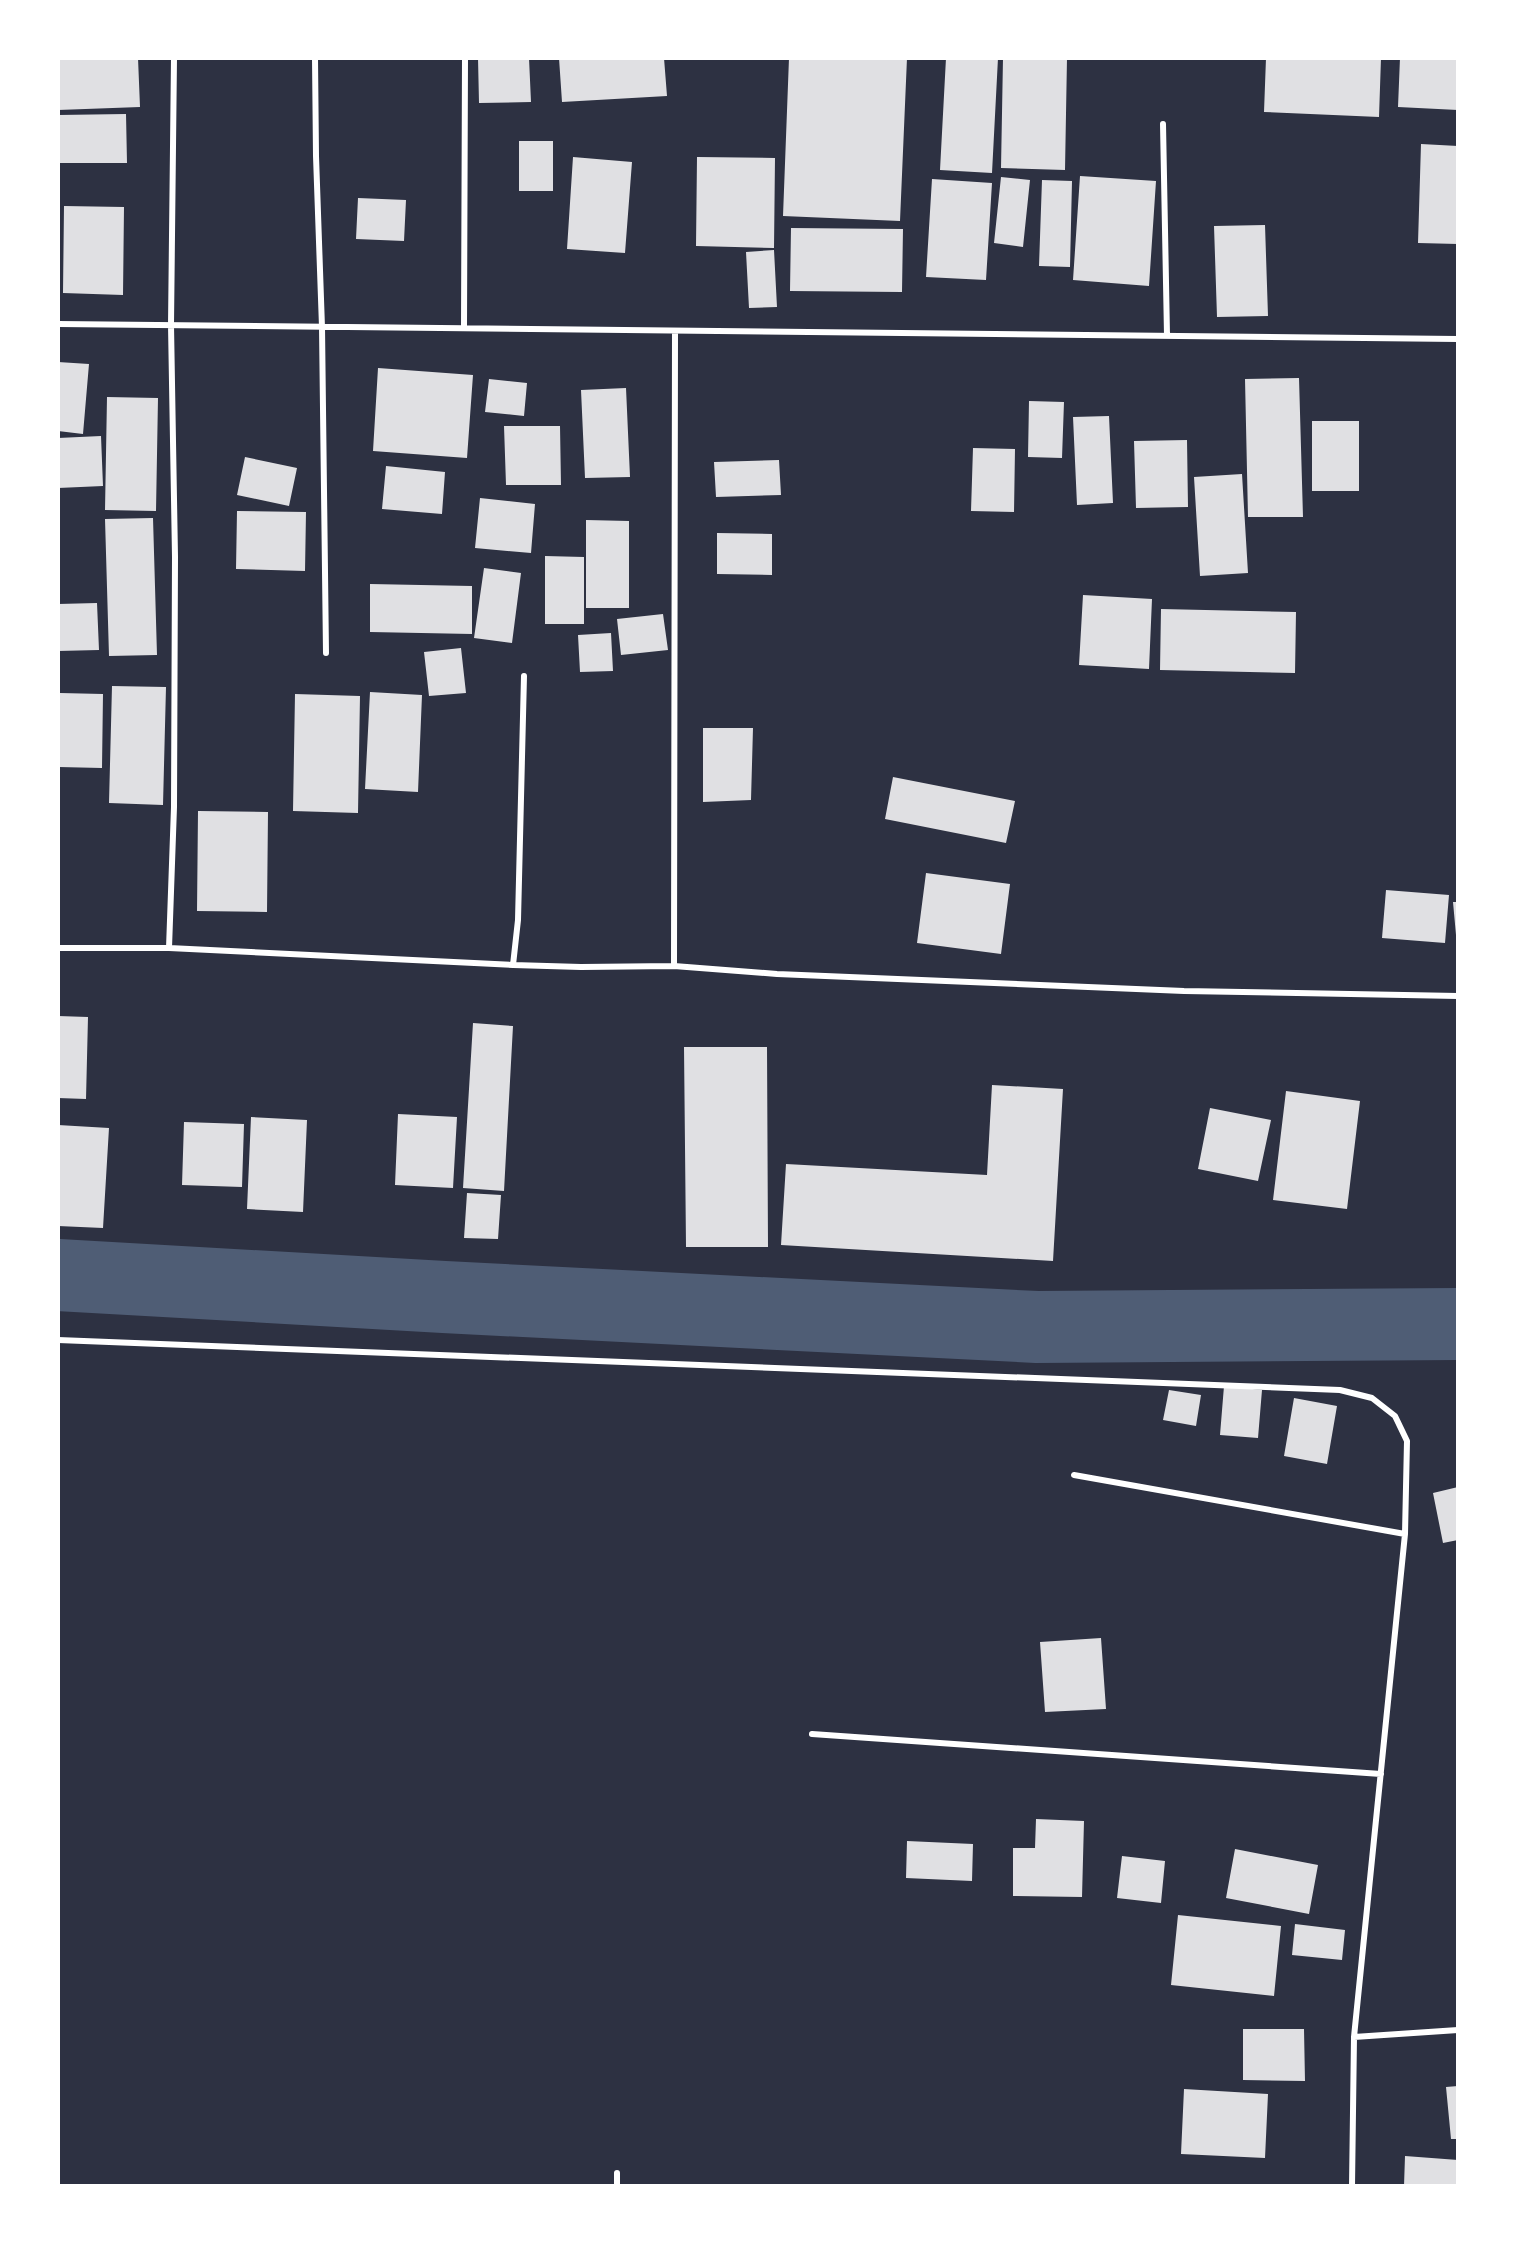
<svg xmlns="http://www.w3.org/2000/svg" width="1516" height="2244" font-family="Raleway,sans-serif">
  <rect width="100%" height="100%" fill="#2d3142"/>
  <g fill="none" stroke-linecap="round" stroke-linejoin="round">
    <path stroke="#4f5d75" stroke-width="72" d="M 58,1275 L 444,1297 L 1037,1327 L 1458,1324"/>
  </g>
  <path fill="#e0e0e3" d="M 58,58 L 138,58 L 140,107 L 58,110 Z
    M 478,58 L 529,58 L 531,102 L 479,103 Z
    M 559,58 L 664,58 L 667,96 L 562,102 Z
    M 789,58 L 907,58 L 900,221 L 783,216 Z
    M 946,58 L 998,58 L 992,173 L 940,170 Z
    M 1003,58 L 1067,58 L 1065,170 L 1001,168 Z
    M 1266,58 L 1381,58 L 1379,117 L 1264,112 Z
    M 1400,58 L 1458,59 L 1458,110 L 1398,107 Z
    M 126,114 L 127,163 L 58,163 L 58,115 Z
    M 519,141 L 553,141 L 553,191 L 519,191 Z
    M 1421,144 L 1458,146 L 1458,244 L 1418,243 Z
    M 573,157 L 632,162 L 625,253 L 567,249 Z
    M 697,157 L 775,158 L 774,248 L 696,246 Z
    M 1080,176 L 1156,181 L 1149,286 L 1073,280 Z
    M 1001,177 L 1030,180 L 1023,247 L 994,243 Z
    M 932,179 L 992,183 L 986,280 L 926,277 Z
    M 1042,180 L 1072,181 L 1070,267 L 1039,266 Z
    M 358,198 L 406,200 L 404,241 L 356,239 Z
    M 64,206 L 124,207 L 123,295 L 63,293 Z
    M 1265,225 L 1268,316 L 1217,317 L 1214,226 Z
    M 791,228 L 903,229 L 902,292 L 790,291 Z
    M 774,250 L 777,307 L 749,308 L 746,252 Z
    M 58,362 L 89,364 L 83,434 L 58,431 Z
    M 378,368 L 473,375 L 467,458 L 373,451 Z
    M 1299,378 L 1303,517 L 1248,517 L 1245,379 Z
    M 489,379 L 527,383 L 524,416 L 485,412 Z
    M 626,388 L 630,477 L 585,478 L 581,390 Z
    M 107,397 L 158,398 L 156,511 L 105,510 Z
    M 1029,401 L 1064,402 L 1062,458 L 1028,457 Z
    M 1109,416 L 1113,503 L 1077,505 L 1073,417 Z
    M 1312,421 L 1359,421 L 1359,491 L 1312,491 Z
    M 504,426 L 560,426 L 561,485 L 506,485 Z
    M 101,436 L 103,486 L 58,488 L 58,438 Z
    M 1187,440 L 1188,507 L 1136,508 L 1134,441 Z
    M 973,448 L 1015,449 L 1014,512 L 971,511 Z
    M 245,457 L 297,468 L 289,506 L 237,495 Z
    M 779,460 L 781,495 L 716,497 L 714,462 Z
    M 386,466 L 445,472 L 442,514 L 382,509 Z
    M 1242,474 L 1248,573 L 1200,576 L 1194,477 Z
    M 480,498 L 535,504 L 531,553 L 475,548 Z
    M 237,511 L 306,512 L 305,571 L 236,569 Z
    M 153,518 L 157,655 L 109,656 L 105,519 Z
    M 586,520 L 629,521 L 629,608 L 586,608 Z
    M 717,533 L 772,534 L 772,575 L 717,574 Z
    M 545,556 L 584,557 L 584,624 L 545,624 Z
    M 484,568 L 521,573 L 512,643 L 474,638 Z
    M 370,584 L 472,586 L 472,634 L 370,632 Z
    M 1083,595 L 1152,599 L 1149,669 L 1079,665 Z
    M 97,603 L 99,650 L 58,651 L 58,604 Z
    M 1161,609 L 1296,612 L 1295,673 L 1160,670 Z
    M 663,614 L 668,650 L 621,655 L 617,619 Z
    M 611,633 L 613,671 L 580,672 L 578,635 Z
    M 461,648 L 466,693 L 429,696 L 424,652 Z
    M 112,686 L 166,687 L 163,805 L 109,803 Z
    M 370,692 L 422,695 L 418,792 L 365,789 Z
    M 60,693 L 103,694 L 102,768 L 59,767 Z
    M 295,694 L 360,696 L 358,813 L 293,811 Z
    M 703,728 L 753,728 L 751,800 L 703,802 Z
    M 893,777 L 1015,801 L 1006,843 L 885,819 Z
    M 198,811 L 268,812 L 267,912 L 197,911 Z
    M 926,873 L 1010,884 L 1001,954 L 917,943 Z
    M 1386,890 L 1449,895 L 1445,943 L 1382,938 Z
    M 1453,902 L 1458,902 L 1458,935 L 1456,935 Z
    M 58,1016 L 88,1017 L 86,1099 L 58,1098 Z
    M 473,1023 L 513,1026 L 504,1191 L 463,1188 Z
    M 684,1047 L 767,1047 L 768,1247 L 686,1247 Z
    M 992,1085 L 1063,1089 L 1053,1261 L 781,1245 L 786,1164 L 987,1175 Z
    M 1286,1091 L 1360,1101 L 1347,1209 L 1273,1200 Z
    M 1210,1108 L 1271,1120 L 1258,1181 L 1198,1169 Z
    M 398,1114 L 457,1117 L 453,1188 L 395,1185 Z
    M 251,1117 L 307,1120 L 303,1212 L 247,1209 Z
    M 184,1122 L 244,1124 L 242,1187 L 182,1185 Z
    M 58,1125 L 109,1128 L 103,1228 L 58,1226 Z
    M 467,1193 L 501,1195 L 498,1239 L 464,1238 Z
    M 1224,1386 L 1262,1390 L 1258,1438 L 1220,1435 Z
    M 1169,1390 L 1201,1395 L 1196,1426 L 1163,1420 Z
    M 1294,1398 L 1337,1406 L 1327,1464 L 1284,1456 Z
    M 1458,1487 L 1458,1540 L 1443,1543 L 1433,1493 Z
    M 1101,1638 L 1106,1709 L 1045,1712 L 1040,1642 Z
    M 1036,1819 L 1084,1821 L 1082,1897 L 1013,1896 L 1013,1848 L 1035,1848 Z
    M 907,1841 L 973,1844 L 972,1881 L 906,1878 Z
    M 1235,1849 L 1318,1865 L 1309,1914 L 1226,1898 Z
    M 1122,1856 L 1165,1861 L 1161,1903 L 1117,1898 Z
    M 1178,1915 L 1281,1926 L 1274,1996 L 1171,1985 Z
    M 1295,1924 L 1345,1930 L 1342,1960 L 1292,1955 Z
    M 1243,2029 L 1304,2029 L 1305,2081 L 1243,2080 Z
    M 1458,2086 L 1458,2139 L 1451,2139 L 1446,2087 Z
    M 1184,2089 L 1268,2094 L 1265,2158 L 1181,2154 Z
    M 1405,2156 L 1458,2160 L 1458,2186 L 1404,2186 Z"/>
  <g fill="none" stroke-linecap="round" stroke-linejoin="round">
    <path stroke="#fff" stroke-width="6" d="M 315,58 L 316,156 L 322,327 L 326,653
      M 1163,124 L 1167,335
      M 58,324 L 1458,339
      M 464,328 L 465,58
      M 524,676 L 518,920 L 513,965 L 581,967 L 674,966 L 777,974 L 1184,991 L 1458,996
      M 58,948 L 169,948 L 513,965
      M 169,948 L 174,807 L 175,557 L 171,325 L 174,58
      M 674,966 L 675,331
      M 58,1340 L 1340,1390 L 1372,1398 L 1395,1416 L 1407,1441 L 1405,1534 L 1354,2037 L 1352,2186
      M 1074,1475 L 1405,1534
      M 812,1734 L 1381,1774
      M 1354,2037 L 1458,2030
      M 617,2173 L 617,2186"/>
  </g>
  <rect width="1516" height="2244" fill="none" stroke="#ffffff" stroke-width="120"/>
</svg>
